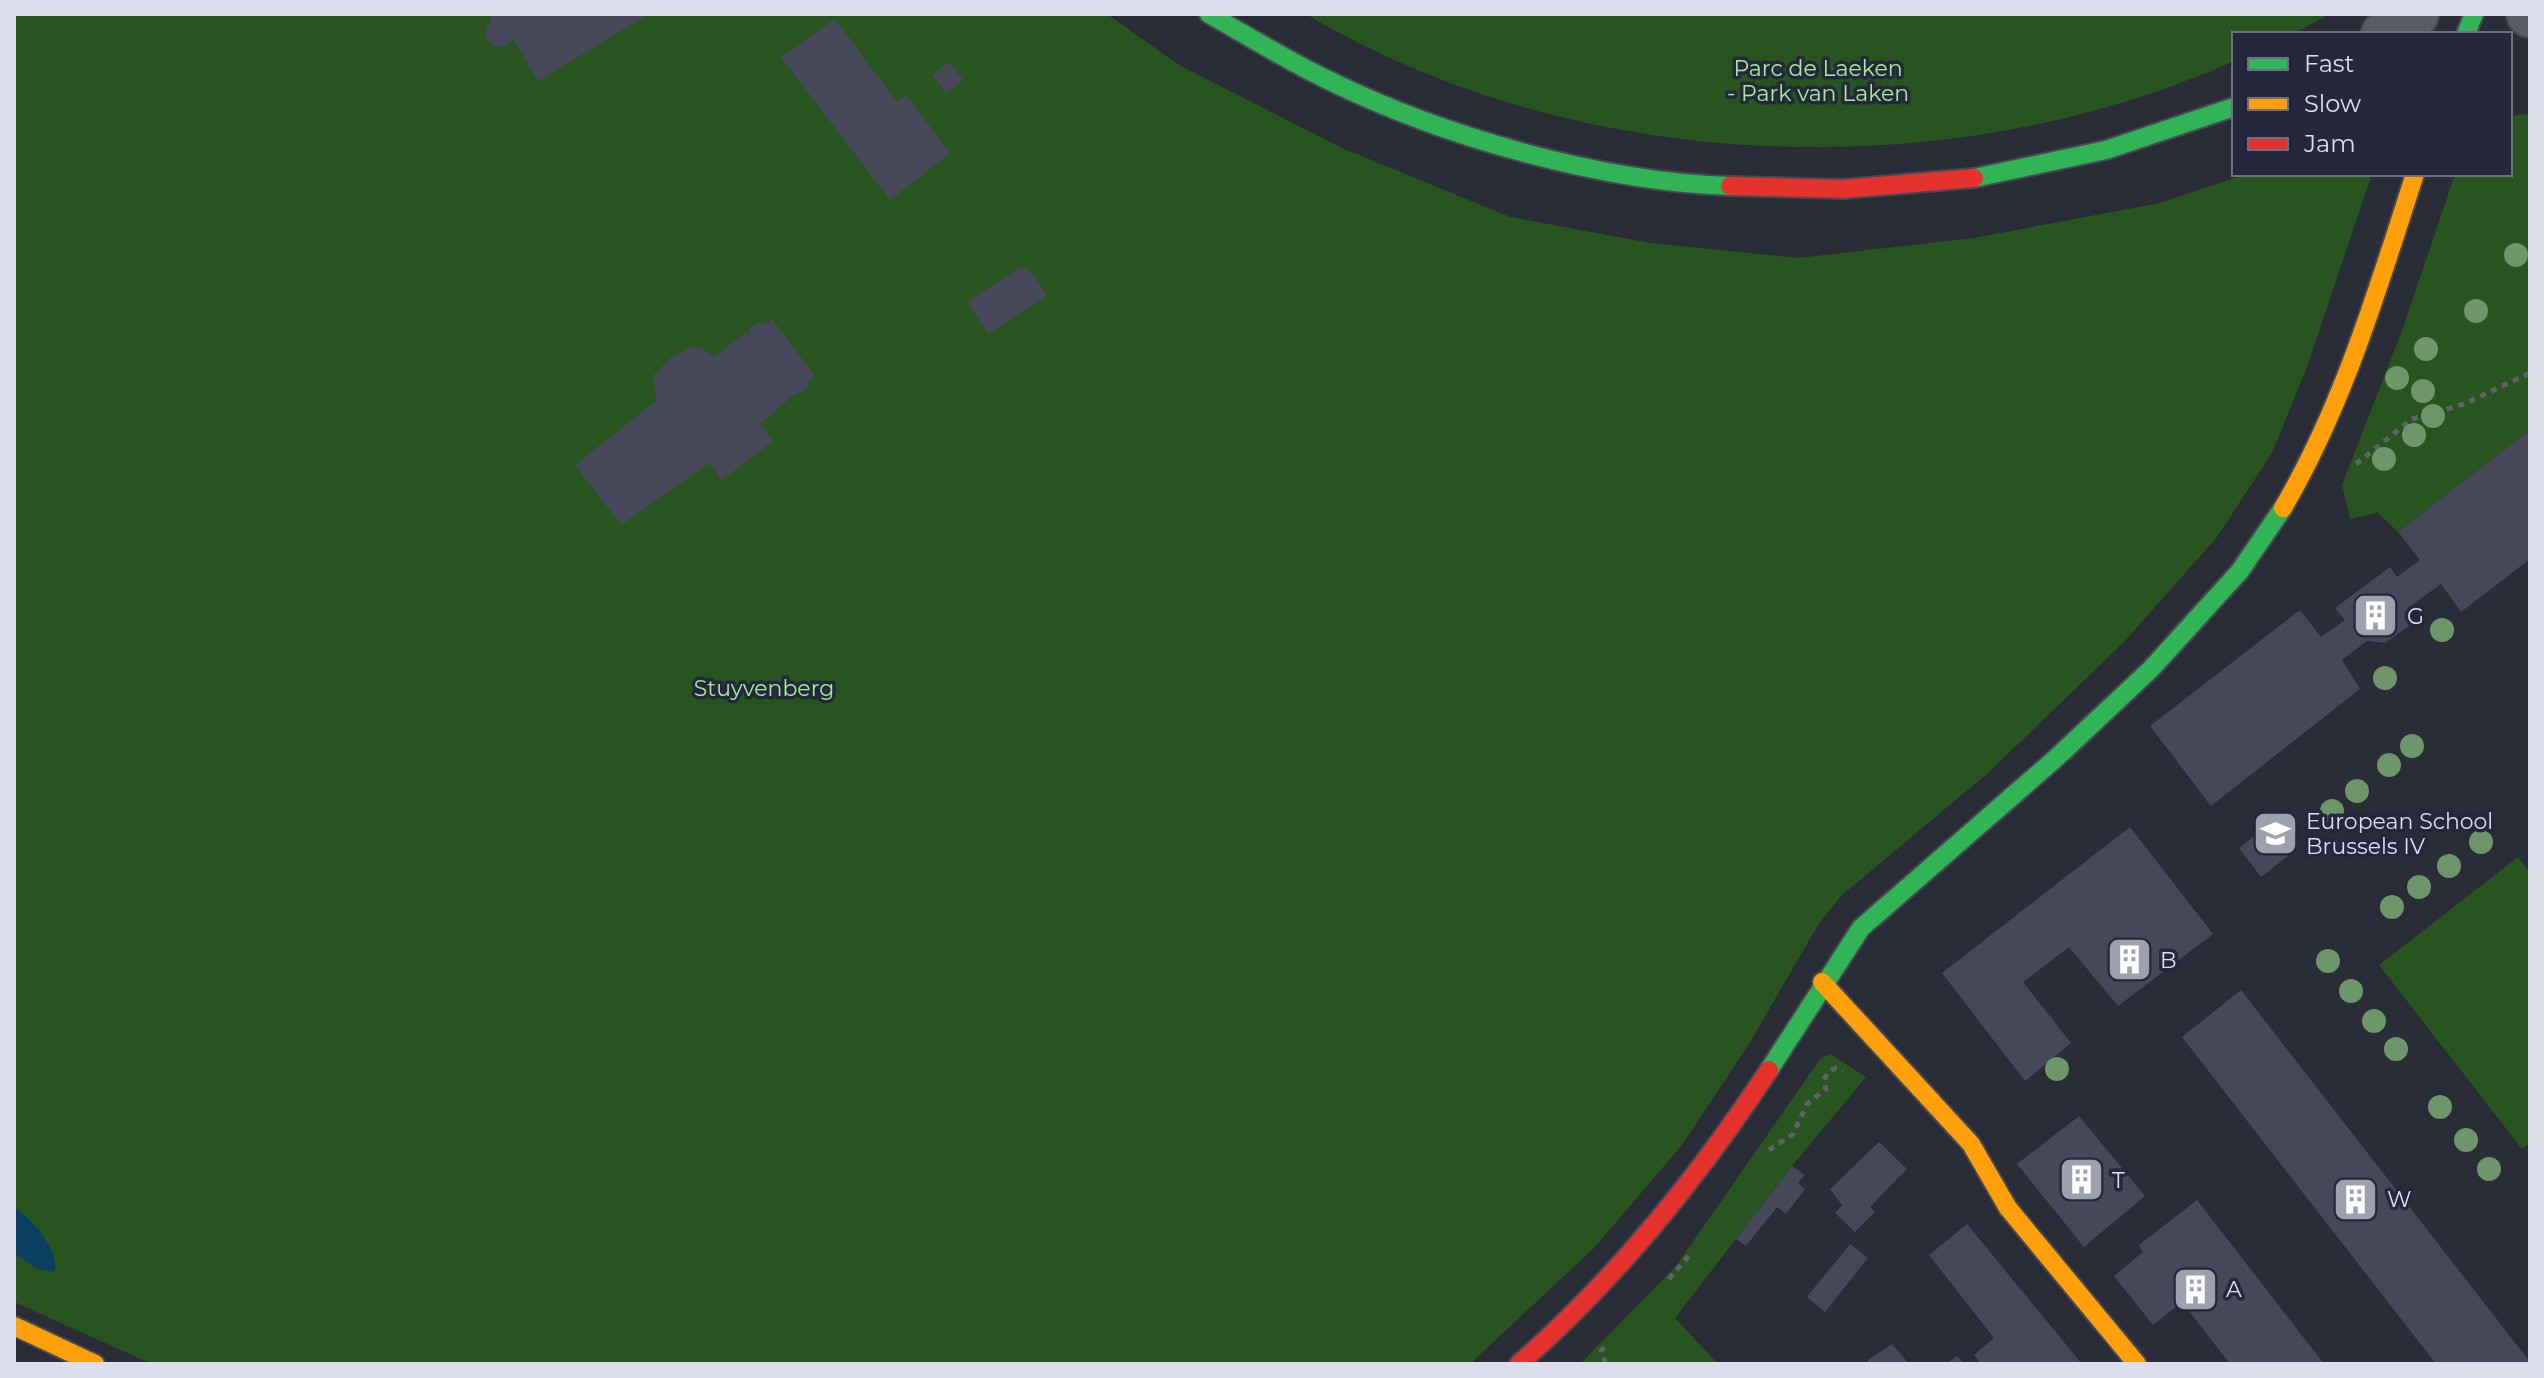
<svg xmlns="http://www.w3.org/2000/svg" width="2544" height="1378" font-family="Montserrat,sans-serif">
  <rect width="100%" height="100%" fill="#2a2c37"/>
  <path fill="#28551f" d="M 14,14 L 1107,14 L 1179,65 L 1342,148 L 1510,217 L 1651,243 L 1798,258 L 1974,238 L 2160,203 L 2246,174 L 2372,174 L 2307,367 L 2272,453 L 2217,537 L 2124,642 L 1988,773 L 1841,896 L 1818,925 L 1749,1044 L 1682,1145 L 1594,1248 L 1470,1364 L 152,1364 L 14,1302 Z
    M 1306,14 L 2330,14 L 2293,34 L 2234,34 L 2234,61 C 1949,189 1575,175 1306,14 Z
    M 2522,114 L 2530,115 L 2530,430 L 2398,532 L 2378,513 L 2350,519 L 2342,485 L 2403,328 L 2455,174 L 2510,174 L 2510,117 Z
    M 2518,857 L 2530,873 L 2530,1143 L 2522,1149 L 2379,965 Z
    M 1830,1054 L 1866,1077 L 1792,1166 L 1675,1318 L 1718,1364 L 1580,1364 L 1676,1266 L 1820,1059 Z"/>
  <path fill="#0c3f64" d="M 14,1207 C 33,1220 58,1248 55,1272 L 37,1269 L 14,1253 Z"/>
  <path fill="#46485a" d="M 488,14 L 649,14 L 538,81 L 513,39 L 506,46 L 495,47 L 486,38 L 486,27 L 492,21 Z
    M 835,19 L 897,102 L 906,95 L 950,153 L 890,200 L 781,57 Z
    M 949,62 L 963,80 L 946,93 L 932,75 Z
    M 1021,267 L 1032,272 L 1047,296 L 988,334 L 967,302 Z
    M 772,319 L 815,376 L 808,382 L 808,389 L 792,396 L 760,424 L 773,441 L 722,480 L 709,463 L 621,525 L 575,465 L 656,401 L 653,376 L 672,357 L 693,346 L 702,348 L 714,357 L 745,333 L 748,337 L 749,329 L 758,323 L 766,324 Z
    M 2530,430 L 2530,559 L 2461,612 L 2441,584 L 2412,605 L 2410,625 L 2385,643 L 2367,641 L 2342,660 L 2360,689 L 2211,806 L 2150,726 L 2300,610 L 2321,637 L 2345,620 L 2335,608 L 2390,567 L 2397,577 L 2420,560 L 2398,532 Z
    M 2130,827 L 2213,934 L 2118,1006 L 2069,947 L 2023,982 L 2071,1043 L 2025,1081 L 1942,973 Z
    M 2266,827 L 2288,856 L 2261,877 L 2239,848 Z
    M 2241,990 L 2530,1362 L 2530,1364 L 2436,1364 L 2182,1037 Z
    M 2079,1116 L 2145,1196 L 2084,1247 L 2017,1164 Z
    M 1879,1142 L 1907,1169 L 1870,1207 L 1875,1212 L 1855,1232 L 1835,1213 L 1842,1205 L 1830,1189 Z
    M 1792,1166 L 1805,1175 L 1798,1183 L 1805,1189 L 1786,1214 L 1777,1207 L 1746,1246 L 1736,1239 Z
    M 2197,1200 L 2324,1364 L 2230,1364 L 2182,1302 L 2153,1325 L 2114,1276 L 2143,1252 L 2139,1245 Z
    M 1967,1224 L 2082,1364 L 1981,1364 L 1974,1355 L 1994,1338 L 1929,1255 Z
    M 1850,1244 L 1868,1258 L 1825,1312 L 1807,1297 Z
    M 1892,1344 L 1909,1364 L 1868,1364 L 1868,1360 Z
    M 1957,1356 L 1964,1364 L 1946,1364 Z"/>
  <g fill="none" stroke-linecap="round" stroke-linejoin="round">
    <defs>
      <path id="street" d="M 2529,14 L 2530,15
        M 2384,34 L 2416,14"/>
      <path id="fast" d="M 1209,14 C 1248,36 1286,60 1326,79 C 1441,136 1601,182 1730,186
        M 2466,34 L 2474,14
        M 1974,178 L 2106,150 L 2234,107
        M 1769,1070 L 1861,928 L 2055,759 L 2151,669 L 2240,571 L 2283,508"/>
      <path id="slow" d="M 2283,508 C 2344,404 2378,288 2415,174
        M 1822,982 L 1971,1144 L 2008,1208 L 2137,1364
        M 14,1326 L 95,1364"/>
      <path id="jam" d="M 1730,186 L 1843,189 L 1974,178
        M 1519,1364 C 1617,1278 1697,1179 1769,1070"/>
    </defs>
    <use href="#street" stroke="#484a53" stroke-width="48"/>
    <use href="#fast" stroke="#484a53" stroke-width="22"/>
    <use href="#slow" stroke="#484a53" stroke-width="22"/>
    <use href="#jam" stroke="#484a53" stroke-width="22"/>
    <path stroke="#606269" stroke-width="5" stroke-dasharray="6 6" stroke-linecap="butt" d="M 2356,464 L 2412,419 L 2464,404 L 2530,373
      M 1769,1150 L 1793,1134 L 1807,1104 L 1826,1089 L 1824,1080 L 1828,1072 L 1836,1068 L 1843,1070
      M 1669,1279 L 1691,1253
      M 1604,1347 L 1601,1351 L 1606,1364"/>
    <use href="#street" stroke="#5a5c64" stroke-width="44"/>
    <use href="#fast" stroke="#30b455" stroke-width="18"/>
    <use href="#slow" stroke="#ff9f0a" stroke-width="18"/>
    <use href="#jam" stroke="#e5322d" stroke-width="18"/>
  </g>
  <g fill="#6d966a">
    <circle cx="2516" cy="255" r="12"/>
    <circle cx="2476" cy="311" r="12"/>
    <circle cx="2426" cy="349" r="12"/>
    <circle cx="2397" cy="378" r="12"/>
    <circle cx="2423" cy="391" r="12"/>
    <circle cx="2433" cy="416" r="12"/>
    <circle cx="2414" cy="435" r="12"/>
    <circle cx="2384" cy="459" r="12"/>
    <circle cx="2442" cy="630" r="12"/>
    <circle cx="2385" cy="678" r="12"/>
    <circle cx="2412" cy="746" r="12"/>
    <circle cx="2389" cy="765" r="12"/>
    <circle cx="2357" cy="791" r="12"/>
    <circle cx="2332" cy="811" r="12"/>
    <circle cx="2481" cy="842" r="12"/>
    <circle cx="2449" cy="866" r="12"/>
    <circle cx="2419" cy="887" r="12"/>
    <circle cx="2392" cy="907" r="12"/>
    <circle cx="2328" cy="961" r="12"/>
    <circle cx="2351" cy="991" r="12"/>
    <circle cx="2374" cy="1021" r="12"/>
    <circle cx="2396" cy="1049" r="12"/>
    <circle cx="2057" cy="1069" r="12"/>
    <circle cx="2440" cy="1107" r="12"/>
    <circle cx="2466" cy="1140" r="12"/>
    <circle cx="2489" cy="1169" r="12"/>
  </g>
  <defs>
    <symbol id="building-square" viewBox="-11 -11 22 22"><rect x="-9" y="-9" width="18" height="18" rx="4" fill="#9ea0ad" stroke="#25283c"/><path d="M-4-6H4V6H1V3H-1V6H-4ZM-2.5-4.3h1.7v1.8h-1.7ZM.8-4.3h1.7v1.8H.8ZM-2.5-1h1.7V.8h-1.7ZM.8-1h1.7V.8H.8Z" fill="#fff"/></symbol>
    <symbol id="school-square" viewBox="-11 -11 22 22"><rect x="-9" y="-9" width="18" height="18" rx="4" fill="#9ea0ad" stroke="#25283c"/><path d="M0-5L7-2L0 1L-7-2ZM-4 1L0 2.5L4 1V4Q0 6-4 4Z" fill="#fff"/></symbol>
  </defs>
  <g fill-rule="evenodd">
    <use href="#building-square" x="2350" y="590" width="51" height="51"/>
    <use href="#school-square" x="2250" y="808" width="51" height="51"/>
    <use href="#building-square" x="2104" y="934" width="51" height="51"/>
    <use href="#building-square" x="2056" y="1154" width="51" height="51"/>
    <use href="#building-square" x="2330" y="1174" width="51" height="51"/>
    <use href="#building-square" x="2170" y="1264" width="51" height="51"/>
  </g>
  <g text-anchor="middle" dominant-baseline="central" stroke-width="7" stroke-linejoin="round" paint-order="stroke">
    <g font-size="22" fill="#a3ec93" stroke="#25283c">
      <text x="1818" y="68">Parc de Laeken<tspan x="1818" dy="25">- Park van Laken</tspan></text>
      <text x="764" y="688">Stuyvenberg</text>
    </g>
    <g font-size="22" fill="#dcdeec" stroke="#25283c" text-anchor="start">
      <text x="2407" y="616">G</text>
      <text x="2306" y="821">European School<tspan x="2306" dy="25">Brussels IV</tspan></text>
      <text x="2160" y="960">B</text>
      <text x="2112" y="1180">T</text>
      <text x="2387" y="1199">W</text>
      <text x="2226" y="1289">A</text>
    </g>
  </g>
  <rect width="2544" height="1378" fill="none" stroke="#dcdeec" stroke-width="32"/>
  <rect x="2232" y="32" width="280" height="144" fill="#25283c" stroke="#6e7182" stroke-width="2"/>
  <rect x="2248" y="58" width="40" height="12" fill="#30b455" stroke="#6e7182" stroke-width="2"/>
  <text x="2304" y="72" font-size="24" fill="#dcdeec">Fast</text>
  <rect x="2248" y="98" width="40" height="12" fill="#ff9f0a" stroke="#6e7182" stroke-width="2"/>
  <text x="2304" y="112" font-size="24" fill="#dcdeec">Slow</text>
  <rect x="2248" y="138" width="40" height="12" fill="#e5322d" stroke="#6e7182" stroke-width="2"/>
  <text x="2304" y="152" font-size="24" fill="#dcdeec">Jam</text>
</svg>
